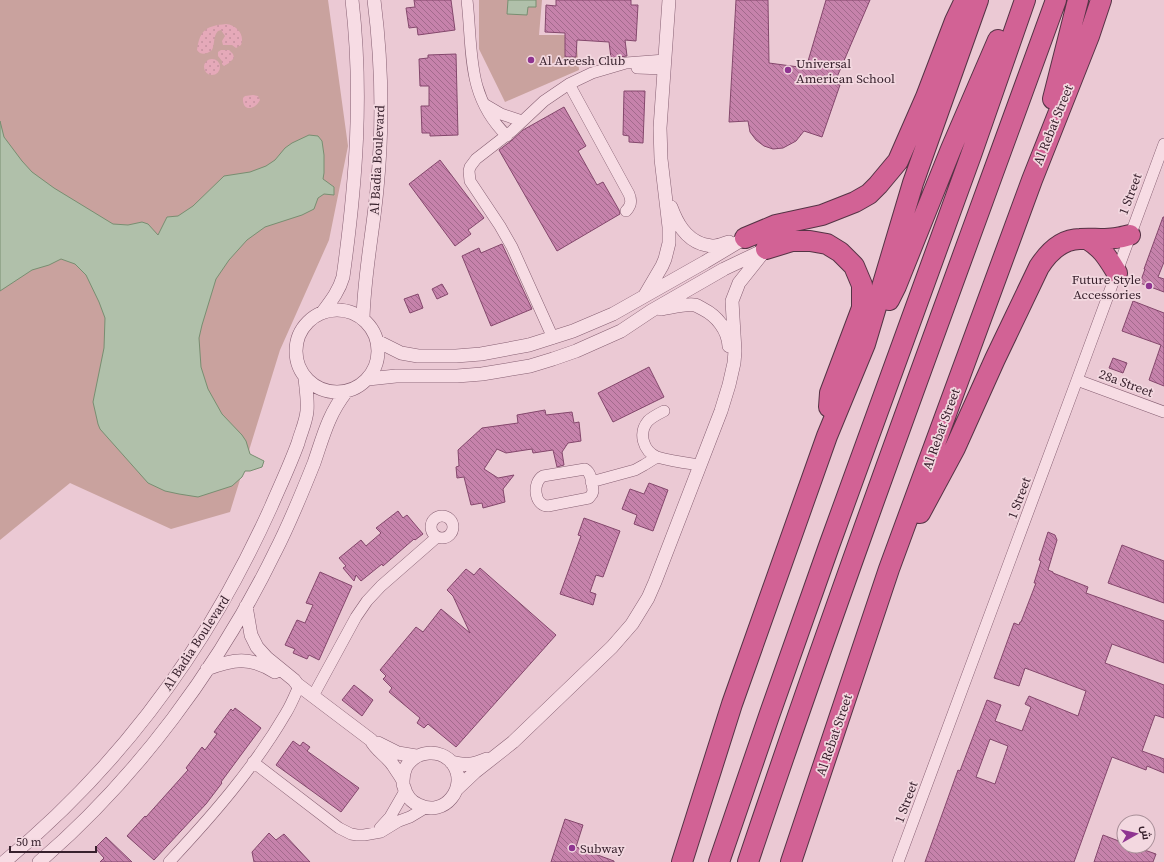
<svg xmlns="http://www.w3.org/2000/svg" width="1164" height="862" font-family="'Source Serif 4',Cairo,serif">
  <defs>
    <pattern id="sand-dots" width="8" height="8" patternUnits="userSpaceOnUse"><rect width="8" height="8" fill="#e5a9b9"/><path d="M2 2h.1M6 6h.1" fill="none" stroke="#c5919f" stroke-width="1.8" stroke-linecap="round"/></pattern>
    <pattern id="building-back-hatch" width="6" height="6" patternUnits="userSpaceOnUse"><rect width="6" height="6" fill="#c682ab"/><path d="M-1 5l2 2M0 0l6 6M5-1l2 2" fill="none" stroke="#a26a8c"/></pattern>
  </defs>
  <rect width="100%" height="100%" fill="#ebc9d4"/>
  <path fill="#c9a29e" d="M 0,0 L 328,0 L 348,146 L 329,240 L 280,350 L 230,512 L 171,529 L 70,483 L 0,540 Z
    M 479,0 L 542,0 L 539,35 L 576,35 L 579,70 L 505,102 L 479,49 Z"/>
  <path fill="url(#sand-dots)" d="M 226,24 C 237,25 245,35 241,45 L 236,48 L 232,45 L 223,45 L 222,41 L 225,36 L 221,30 L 218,31 C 213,36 215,44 212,50 C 207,54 201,56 197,50 C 200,29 207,26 226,24 Z
    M 221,50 L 229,50 L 233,54 L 234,58 L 229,63 L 224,66 L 222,64 L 222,61 L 218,56 L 218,52 Z
    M204 67a8 8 0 1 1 16 0a8 8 0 1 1-16 0Z
    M 253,95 L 258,96 L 260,100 C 255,110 242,112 243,98 L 245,96 Z"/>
  <path fill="#b0c0aa" stroke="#788e71" d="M 508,0 L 536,0 L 536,7 L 528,7 L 527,15 L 507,14 Z
    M 0,121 L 4,137 L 22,161 L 32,172 L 54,188 L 113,224 L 128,225 L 142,222 L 148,224 L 158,235 L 167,217 L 178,216 L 193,206 L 224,176 L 250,172 L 266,166 L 275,160 L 285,148 L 292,143 L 309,135 L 318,136 L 322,141 L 324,155 L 324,173 L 323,179 L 334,187 L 334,195 L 324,194 L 318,198 L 314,209 L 302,215 L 265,227 L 247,240 L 229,260 L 216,279 L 202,325 L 199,338 L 201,367 L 208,389 L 222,414 L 242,435 L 246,441 L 250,454 L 264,461 L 262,467 L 250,471 L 245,471 L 242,477 L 232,486 L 198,497 L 179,494 L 165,491 L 148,483 L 100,429 L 98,424 L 93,402 L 104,348 L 105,318 L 99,302 L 86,275 L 75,264 L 61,259 L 49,265 L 32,270 L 0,291 Z"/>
  <path fill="url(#building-back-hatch)" stroke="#84476c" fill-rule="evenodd" d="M 414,0 L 451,0 L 455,30 L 418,35 L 417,27 L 409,28 L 406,8 L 415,7 Z
    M 556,0 L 631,0 L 631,5 L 638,5 L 636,41 L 625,40 L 627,56 L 611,58 L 609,42 L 577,40 L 576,57 L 565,57 L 565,33 L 545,32 L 546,5 L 556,6 Z
    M 736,0 L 768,0 L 769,63 L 806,68 L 826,0 L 870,0 L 834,84 L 840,85 L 822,137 L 804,131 L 796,141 L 783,148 L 773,149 L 764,146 L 756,140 L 750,132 L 748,121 L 729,122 Z
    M 456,54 L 458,135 L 430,136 L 430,133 L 422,133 L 421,106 L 429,106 L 429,86 L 420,86 L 419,59 L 428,58 L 428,55 Z
    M 624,91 L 645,91 L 643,143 L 629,142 L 629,136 L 623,135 Z
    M 564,107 L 586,146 L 578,151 L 597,185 L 603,182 L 619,210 L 620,214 L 557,251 L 499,150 L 511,141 L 523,130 Z
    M 440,160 L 484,218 L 468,230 L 471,234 L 455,246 L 409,184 Z
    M 1163,217 L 1164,217 L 1164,262 L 1158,277 L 1164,279 L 1164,292 L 1140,283 L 1145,269 L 1144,269 Z
    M 502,244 L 532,309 L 491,326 L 462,256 L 479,248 L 481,253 Z
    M 442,284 L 448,294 L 437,299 L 432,289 Z
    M 418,294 L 423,308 L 410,313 L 404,299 Z
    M 1133,301 L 1164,313 L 1164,386 L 1149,380 L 1161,345 L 1122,331 Z
    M 1113,358 L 1127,363 L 1123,373 L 1109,368 Z
    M 649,367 L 664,397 L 613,422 L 598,393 Z
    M 545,410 L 546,415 L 572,412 L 574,423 L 579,422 L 581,441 L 568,443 L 562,452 L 564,465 L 557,467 L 553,450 L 533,453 L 532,449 L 506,453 L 497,449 L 484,469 L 498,478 L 514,475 L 503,489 L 505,502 L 483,508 L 482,503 L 471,505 L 464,477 L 457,478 L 456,467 L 459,466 L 458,450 L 482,428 L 518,423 L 517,415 Z
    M 649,483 L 668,490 L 653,531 L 634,524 L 637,515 L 622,509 L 630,489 L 644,494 Z
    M 398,511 L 403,518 L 407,515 L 423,534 L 415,540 L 414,539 L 383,566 L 382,564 L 361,581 L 356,575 L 354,581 L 343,568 L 346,566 L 339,558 L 361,540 L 366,546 L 381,533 L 376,528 Z
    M 584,518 L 620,531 L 603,577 L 596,575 L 590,592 L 596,594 L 593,605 L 560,594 L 581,536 L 578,535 Z
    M 1048,532 L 1055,535 L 1057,540 L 1048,570 L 1053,572 L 1053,573 L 1088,587 L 1086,593 L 1164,621 L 1164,663 L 1112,644 L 1105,663 L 1164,685 L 1164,718 L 1155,715 L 1142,751 L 1164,759 L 1164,773 L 1147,766 L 1146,770 L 1112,757 L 1074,862 L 925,862 L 958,770 L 960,771 L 987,700 L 1001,705 L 995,721 L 1022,731 L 1031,707 L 1025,704 L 1029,696 L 1078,716 L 1086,691 L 1025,668 L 1019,686 L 994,678 L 1014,623 L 1019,625 L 1020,622 L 1021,622 L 1036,583 L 1034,583 L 1041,561 L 1039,560 ZM 990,739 L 1008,746 L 995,784 L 976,777 Z
    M 1122,545 L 1164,561 L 1164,603 L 1108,583 Z
    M 480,568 L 556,635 L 456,747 L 428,724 L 424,728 L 417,723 L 420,718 L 389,692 L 392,688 L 383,679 L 386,676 L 380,670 L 416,627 L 423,632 L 441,609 L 470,633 L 453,596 L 447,590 L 466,569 L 474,575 Z
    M 320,572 L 352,586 L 319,660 L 309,655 L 307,659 L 293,653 L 295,649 L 285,645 L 297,620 L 305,623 L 313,605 L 306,603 Z
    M 354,685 L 373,700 L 362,716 L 342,700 Z
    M 235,708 L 261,728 L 221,782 L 222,783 L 206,804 L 154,860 L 127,836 L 145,816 L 146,817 L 188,770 L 186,768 L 202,747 L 205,750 L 217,734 L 214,732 L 231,709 L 233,711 Z
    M 293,741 L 300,746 L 303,742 L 310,747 L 307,751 L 359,788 L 341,812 L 276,765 Z
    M 565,819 L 583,825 L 576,847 L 614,861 L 614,862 L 551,862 Z
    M 269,833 L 276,840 L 284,834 L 310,862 L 254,862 L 252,852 Z
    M 1103,835 L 1124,843 L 1124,846 L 1133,846 L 1156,854 L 1153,862 L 1094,862 Z
    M 106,837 L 132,862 L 100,862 L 104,858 L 95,848 Z"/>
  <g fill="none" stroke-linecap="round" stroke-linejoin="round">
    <defs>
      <path id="minor" d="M 467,0 C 473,52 466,96 507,136
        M 637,68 L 664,69
        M 569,84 L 629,194 C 632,201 631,206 626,211
        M 484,104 L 501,114 L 522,121
        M 553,338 L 512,247 L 500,226 L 470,181 L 469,171 L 470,167 L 476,159 L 512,131 L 544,101 L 569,84 L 592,73 L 626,63 L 665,60
        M 1077,380 L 1164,412
        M 664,411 C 658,414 652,417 648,421 C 638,433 643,451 657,457 C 670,461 686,463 700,465
        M 585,469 C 592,473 592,484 593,491 L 592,494 L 589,498 L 548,506 C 534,506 532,482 543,476 Z
        M 591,482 L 635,470 L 644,465 L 657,457
        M431 527a11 11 0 1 1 22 0a11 11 0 1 1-22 0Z
        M 313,696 L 356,617 L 367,601 L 381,586 L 437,537
        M 253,762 L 339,828 L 351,834 L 357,835 L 364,835 L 381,832 L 399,821 L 410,817 L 425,808
        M 380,828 L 390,817 L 405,791
        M 169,862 C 212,816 254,768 286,713 C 291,705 295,695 299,686
        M 898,862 L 1077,380 L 1164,144"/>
      <path id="tertiary" d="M 671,207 C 677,223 685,238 702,244 C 706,245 710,246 714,246 C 719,246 725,243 729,242
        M 645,295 L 662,266 L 665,259 L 669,243 L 669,227 L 661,159 L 660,128 L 669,0
        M 661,309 C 669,308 687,303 695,305 C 698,306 701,308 703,309 C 717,316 728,330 729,346
        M296 351a41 41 0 1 1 82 0a41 41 0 1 1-82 0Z
        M 322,313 C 331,301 339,291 343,277 C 356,184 363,94 352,0
        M 363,319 C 364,275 373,232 377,189 C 383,127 382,62 374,0
        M 377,341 L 401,353 L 418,356 L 456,356 L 481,354 L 529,345 L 573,331 L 613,314 L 705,262 L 745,238
        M 368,379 L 396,376 L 457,376 L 482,374 L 530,366 L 553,359 L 576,351 L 621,331 L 651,311 L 724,269 L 762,251
        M 246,606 L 251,635 L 257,647 L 267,658 L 294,680 L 297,684 L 371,740 C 376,750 387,756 393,765 C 396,770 401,776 403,781 C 403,782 403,786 404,787 C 406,795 411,802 419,805 C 444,818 469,787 453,764 C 441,748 416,750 406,767 C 404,771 403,776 403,781
        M 207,669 C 233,659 250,656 275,672
        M 378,743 L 398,753 L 416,756
        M 451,762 C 466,766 473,765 487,759
        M 457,789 L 475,772 L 513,742 L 612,647 L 632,624 L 648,598 L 655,582 L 721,411 L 729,385 L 734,363 L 735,351 L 732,301 L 739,283 L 766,249
        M 4,862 C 121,766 209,645 271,507 C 280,486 290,465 298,443 C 301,432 306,422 307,411 C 308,400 306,389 305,378
        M 39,862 C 137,778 219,667 275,552 C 290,523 302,493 314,463 C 323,437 328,415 346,392"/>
      <path id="motorway" d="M 1053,99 L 1078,0
        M 745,238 L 776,225 L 822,215 L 855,202 L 869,194 L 878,185 L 898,161 L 926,97 L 955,21 L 965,0
        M 1087,239 C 1103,249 1107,257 1117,273
        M 766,249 L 792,241 L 810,241 L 827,244 L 840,252 L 854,266 L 862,285 L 862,308 L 830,393 L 829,407
        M 889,300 L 896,286 L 951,149 L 998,40
        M 920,513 L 955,448 L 995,359 L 1039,267 C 1048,253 1062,239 1080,239 C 1092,238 1103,240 1115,238 C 1120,238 1125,236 1130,235
        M 682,862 L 732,704 L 827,436 L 865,344 L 913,183 L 978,0
        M 719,862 L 769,716 L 829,546 L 971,155 L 1025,0
        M 748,862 C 845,573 952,287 1056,0
        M 791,862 L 889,569 L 1032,180 L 1089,36 L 1101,0"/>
    </defs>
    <use href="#minor" stroke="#865f72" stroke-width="12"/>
    <use href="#tertiary" stroke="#865f72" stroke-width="14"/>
    <use href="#motorway" stroke="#553345" stroke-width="22"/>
    <use href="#minor" stroke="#f7dce4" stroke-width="11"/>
    <use href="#tertiary" stroke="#f7dce4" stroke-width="13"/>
    <use href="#motorway" stroke="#d26295" stroke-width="20"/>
  </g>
  <g fill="#8f3491" stroke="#f3d8e0" stroke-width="1.5">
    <circle cx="531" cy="60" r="4"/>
    <circle cx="788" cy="70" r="4"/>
    <circle cx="1149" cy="286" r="4"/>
    <circle cx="572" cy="848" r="4"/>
  </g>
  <g text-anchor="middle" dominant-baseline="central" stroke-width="3.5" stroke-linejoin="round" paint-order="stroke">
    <g font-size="13" fill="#38212d" stroke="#f3d8e0" text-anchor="start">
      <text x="539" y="60">Al Areesh Club</text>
      <text x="796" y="63">Universal<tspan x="796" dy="15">American School</tspan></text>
      <text x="1141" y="279" text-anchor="end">Future Style<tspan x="1141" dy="15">Accessories</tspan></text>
      <text x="580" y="848">Subway</text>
    </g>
    <g font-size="13" fill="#38212d" stroke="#f3d8e0">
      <text transform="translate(1053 125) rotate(-68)">Al Rebat Street</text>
      <text transform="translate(377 160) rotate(-87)">Al Badia Boulevard</text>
      <text transform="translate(1130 194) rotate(-70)">1 Street</text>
      <text transform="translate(1126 383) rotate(20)">28a Street</text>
      <text transform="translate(941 429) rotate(-70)">Al Rebat Street</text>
      <text transform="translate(1019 498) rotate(-70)">1 Street</text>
      <text transform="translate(196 643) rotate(-57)">Al Badia Boulevard</text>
      <text transform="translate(834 735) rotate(-71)">Al Rebat Street</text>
      <text transform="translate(906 802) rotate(-70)">1 Street</text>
    </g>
  </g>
  <g transform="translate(1136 834) rotate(82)"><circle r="19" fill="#f3d8e0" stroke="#a88f98"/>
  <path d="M0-3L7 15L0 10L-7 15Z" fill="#8f3491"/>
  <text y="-6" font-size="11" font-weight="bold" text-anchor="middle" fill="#38212d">ش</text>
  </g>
  <path d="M10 846v6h86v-6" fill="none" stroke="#38212d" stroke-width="2"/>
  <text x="16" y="846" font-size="12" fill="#38212d" stroke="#f3d8e0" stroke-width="3" paint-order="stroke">50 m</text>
</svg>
